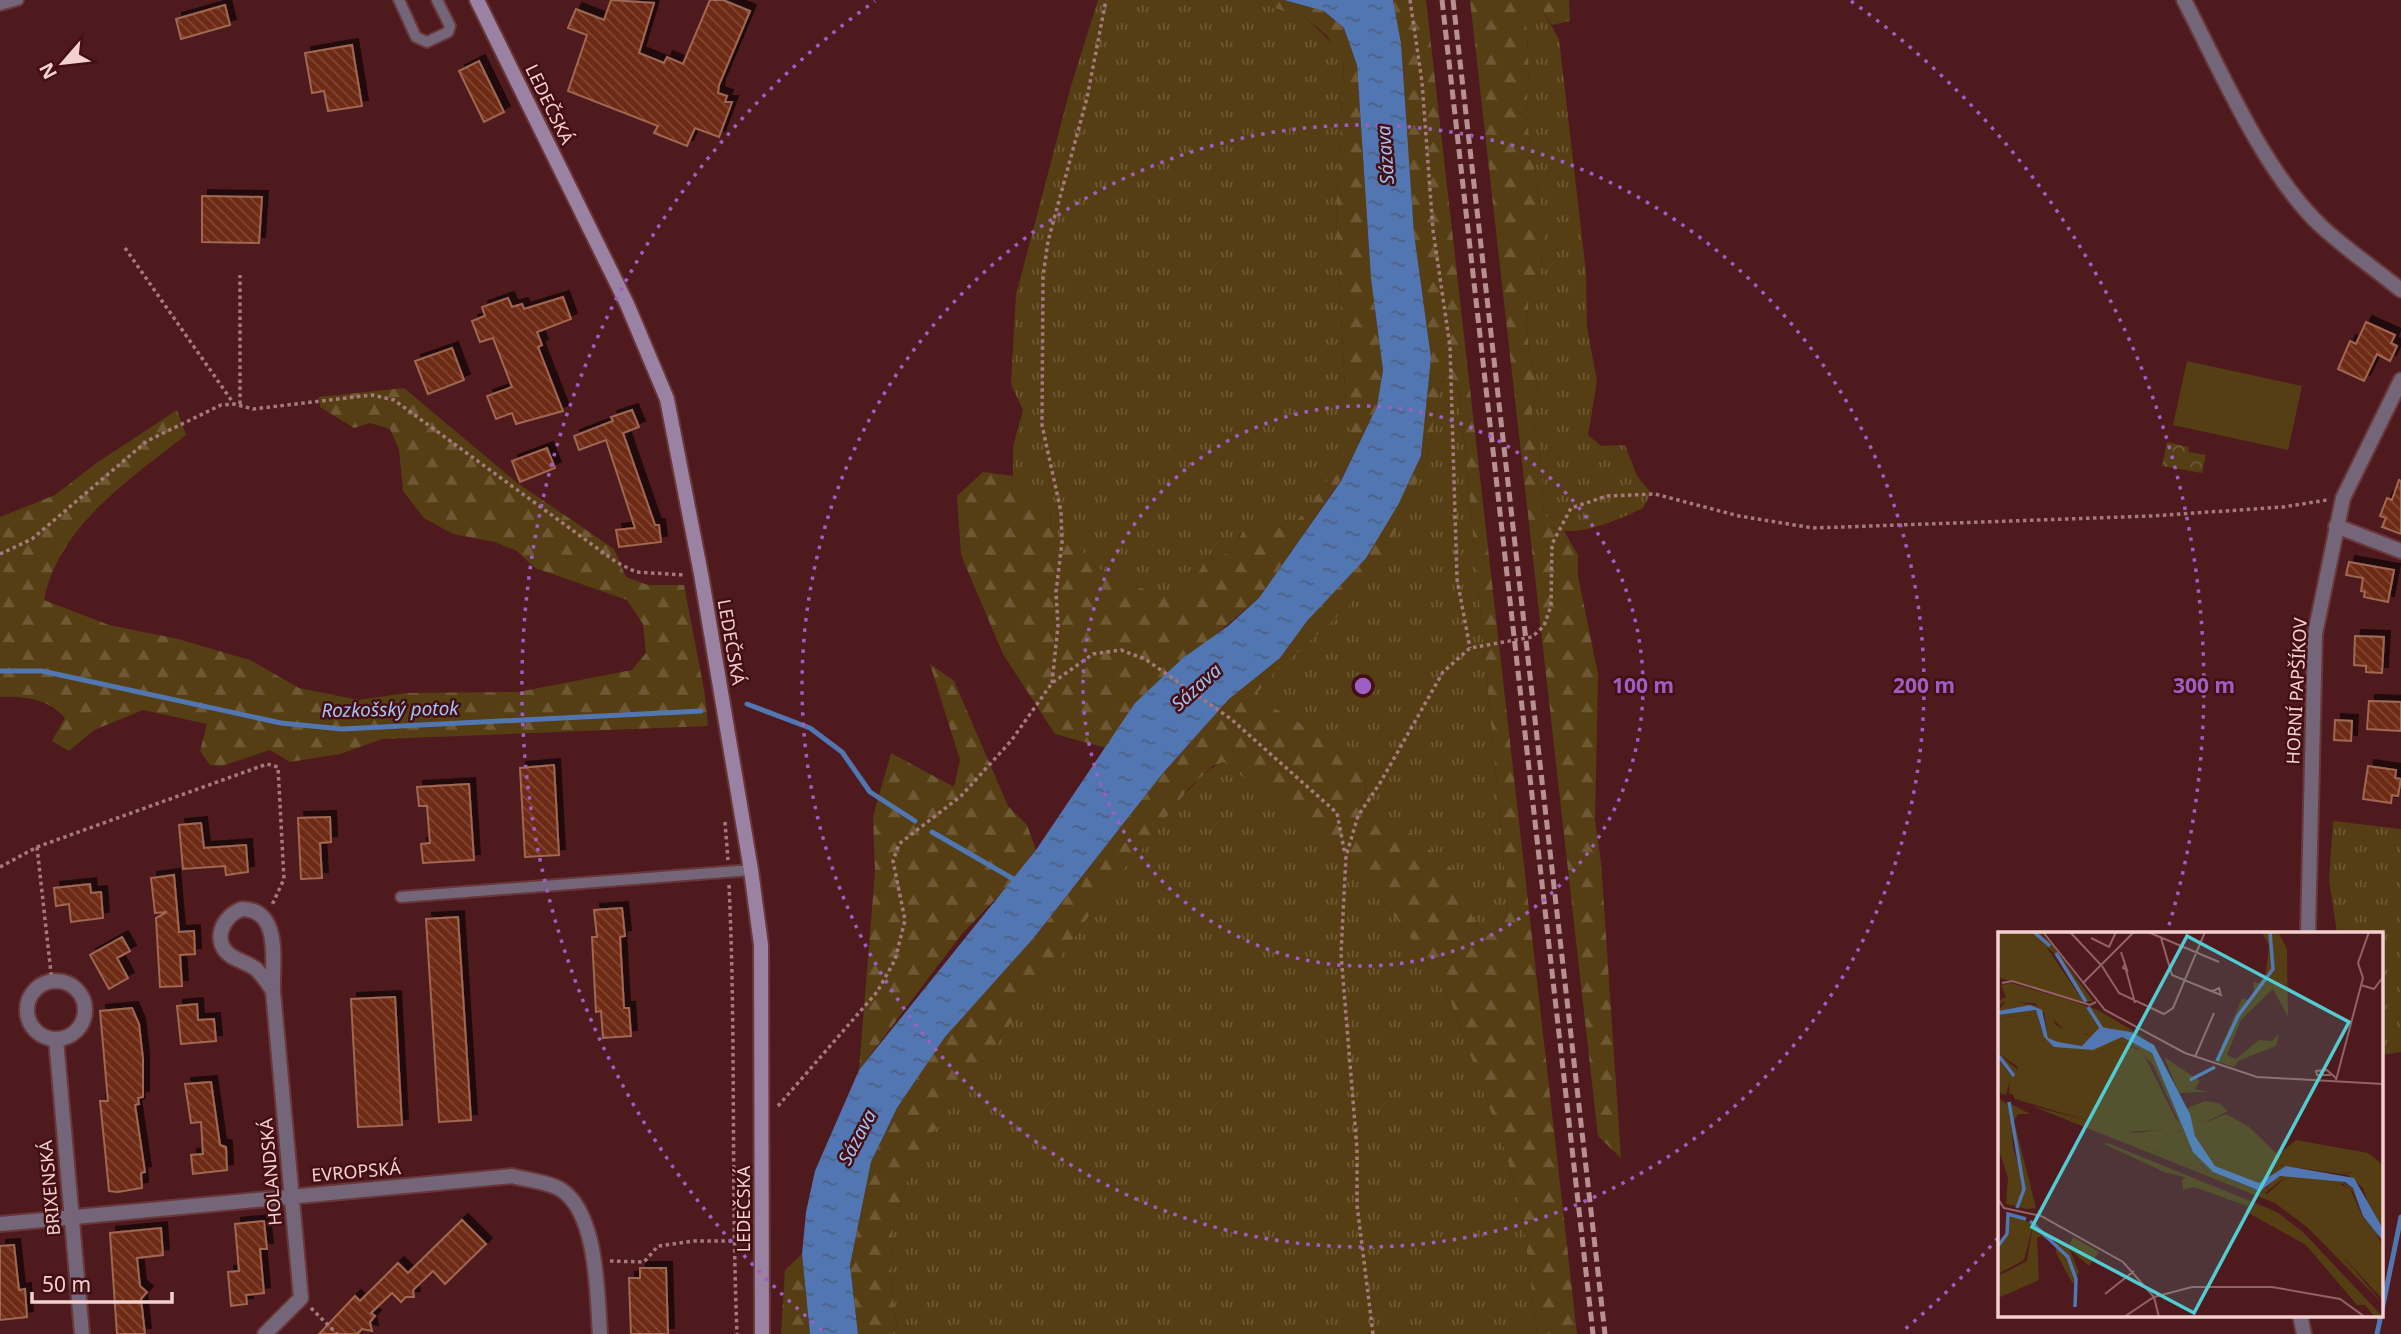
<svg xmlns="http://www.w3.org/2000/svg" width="2401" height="1334" font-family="'Noto Sans',sans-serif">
  <defs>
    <pattern id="grass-tufts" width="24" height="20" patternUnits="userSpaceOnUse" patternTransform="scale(1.75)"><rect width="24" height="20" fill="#553e13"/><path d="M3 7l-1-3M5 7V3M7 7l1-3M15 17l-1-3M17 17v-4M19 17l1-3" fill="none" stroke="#6e5934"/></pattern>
    <pattern id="forest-firs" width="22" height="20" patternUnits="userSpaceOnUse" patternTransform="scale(1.75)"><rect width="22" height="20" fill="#553e13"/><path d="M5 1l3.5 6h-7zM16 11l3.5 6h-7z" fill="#6e5934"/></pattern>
    <pattern id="park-crowns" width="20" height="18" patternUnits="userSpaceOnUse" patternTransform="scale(1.75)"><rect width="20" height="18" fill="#553e13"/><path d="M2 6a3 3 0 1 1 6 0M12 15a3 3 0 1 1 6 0" fill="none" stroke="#6e5934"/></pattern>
    <pattern id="water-ripples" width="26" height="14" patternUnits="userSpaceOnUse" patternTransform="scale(1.75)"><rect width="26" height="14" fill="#5176b1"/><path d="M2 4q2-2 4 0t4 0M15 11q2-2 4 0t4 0" fill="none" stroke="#4e6083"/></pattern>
    <pattern id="building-back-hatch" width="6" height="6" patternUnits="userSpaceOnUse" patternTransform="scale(1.75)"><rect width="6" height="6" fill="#6d2a12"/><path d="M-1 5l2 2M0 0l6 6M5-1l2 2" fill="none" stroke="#824833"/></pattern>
    <filter id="shadow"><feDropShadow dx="6" dy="-6" stdDeviation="0" flood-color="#0009"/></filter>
  </defs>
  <rect width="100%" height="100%" fill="#4f1a1e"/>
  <path fill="url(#grass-tufts)" d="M 1098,0 L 1250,0 L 1306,18 L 1340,51 L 1344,61 L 1336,216 L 1346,409 C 1348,414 1352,420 1352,425 C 1353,456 1309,509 1288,530 L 1268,521 L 1240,534 L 1233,552 L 1206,559 L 1189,591 L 1160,596 L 1098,569 L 1079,548 L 1062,542 L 1051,528 L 1050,508 L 1032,500 L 1013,476 L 1013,447 L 1023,410 L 1011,384 L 1016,295 L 1071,86 Z
    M 1531,3 L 1540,6 L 1559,39 L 1586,272 L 1587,327 L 1597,381 L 1588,435 L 1601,446 L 1625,445 L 1637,476 L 1651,493 L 1643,508 C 1623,518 1566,544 1548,523 L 1544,512 L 1541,464 L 1532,411 L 1538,387 L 1529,353 L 1527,323 L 1529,293 L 1541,271 L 1543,224 L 1526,116 L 1529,71 L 1526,19 Z
    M 1450,378 L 1457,385 L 1460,397 L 1508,903 L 1502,930 L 1490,936 L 1475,924 L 1458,874 L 1412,835 L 1389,827 L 1366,802 L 1365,773 L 1305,726 L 1259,699 L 1258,693 L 1427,459 L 1441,382 Z
    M 1224,762 L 1345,857 L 1405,929 L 1451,1002 L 1506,1153 L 1524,1227 L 1537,1334 L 898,1334 L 890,1276 L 893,1229 L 906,1183 L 944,1114 L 1078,932 L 1119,871 L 1131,863 C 1154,836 1194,772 1224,762 Z
    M 2333,821 L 2401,829 L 2401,1052 L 2382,1055 L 2382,933 L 2337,933 L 2329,880 Z"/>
  <path fill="url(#forest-firs)" fill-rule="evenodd" d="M 1250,0 L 1284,0 L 1324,11 L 1344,28 L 1357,65 L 1371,279 L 1383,370 L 1377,406 L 1341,480 L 1259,598 L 1135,703 L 1106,748 L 1055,734 L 1003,654 L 961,555 L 957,496 L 983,472 L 1013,476 L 1032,500 L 1050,508 L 1051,528 L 1062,542 L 1079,548 L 1098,569 L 1160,596 L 1189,590 L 1206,559 L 1233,552 C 1238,538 1248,516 1267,521 C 1275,522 1280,528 1288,530 C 1317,500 1341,465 1352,425 L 1346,409 L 1336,216 L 1344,61 L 1327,36 L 1306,18 Z
    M 1393,0 L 1426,0 L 1577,1334 L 1537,1334 L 1524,1227 L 1506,1153 L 1451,1002 L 1405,929 L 1345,857 L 1224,762 L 1213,766 L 1189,788 L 1131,863 L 1119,871 L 1078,932 L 944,1114 L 906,1183 L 893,1229 L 890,1276 L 898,1334 L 858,1334 L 850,1265 L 871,1162 L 897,1108 L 945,1037 L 1032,940 L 1163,773 L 1229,699 L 1280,658 L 1307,621 L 1366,558 L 1398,505 L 1421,456 L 1431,358 L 1414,233 L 1401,43 ZM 1450,378 L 1457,385 L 1460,397 L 1508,903 L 1502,930 L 1490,936 L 1475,924 L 1458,874 L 1412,834 L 1389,827 L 1366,802 L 1365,773 L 1305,726 L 1259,699 L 1258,692 L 1275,672 L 1350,605 L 1384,556 L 1427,459 L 1441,382 Z
    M 1470,0 L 1569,0 L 1570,21 L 1552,25 L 1540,6 L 1532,3 L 1526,19 L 1529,71 L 1526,116 L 1543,224 L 1541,271 L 1529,293 L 1527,323 L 1529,353 L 1538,387 L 1532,411 L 1541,464 L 1544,512 L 1552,527 L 1564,531 L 1578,555 L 1578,576 L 1598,674 L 1595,820 L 1601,862 L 1621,1158 L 1598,1136 Z
    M 404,388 L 516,482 L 614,549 L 626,577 L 648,585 L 684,585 L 705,695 L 708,726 L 382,739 L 340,754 L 290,762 L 270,750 L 222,766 L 210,765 L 200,751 L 207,724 L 143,710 L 94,730 L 69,751 L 52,741 L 65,718 C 49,699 24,696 0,697 L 0,517 L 55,495 L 98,462 L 177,410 L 186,435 C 130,479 59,525 44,600 L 109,625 L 178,639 L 250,660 L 299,688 L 359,700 L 406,693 L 518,692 L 632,670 L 646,653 L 643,624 L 627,600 L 535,568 L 517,551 L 495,542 L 453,534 L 424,518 L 403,491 L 399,449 L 390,429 L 370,423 L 354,428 L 320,407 L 319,397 Z
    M 930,664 L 954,681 L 1008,806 L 1027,825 L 1036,850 L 1005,889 L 961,935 L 859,1070 L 875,871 L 873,817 L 891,753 L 954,787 L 960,760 Z
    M 802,1254 L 810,1334 L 781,1334 L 785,1270 Z"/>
  <path fill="url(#park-crowns)" d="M 2167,442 L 2189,447 L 2188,452 L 2206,455 L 2202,473 L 2162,466 Z"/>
  <path fill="#553e13" d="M 2187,361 L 2302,386 L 2288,450 L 2173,425 Z"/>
  <path fill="url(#water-ripples)" d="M 1284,0 L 1393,0 L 1401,43 L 1414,233 L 1431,358 L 1421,456 L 1398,505 L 1366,558 L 1307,621 L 1280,658 L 1229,699 L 1163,773 L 1032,940 L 945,1037 L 897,1108 L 871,1162 L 850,1265 L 858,1334 L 810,1334 L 802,1254 L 806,1212 L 815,1171 L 859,1070 L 1036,850 L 1135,703 L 1183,658 L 1228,626 L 1259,598 L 1341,481 L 1377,406 L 1383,370 L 1371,279 L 1357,65 L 1344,28 L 1324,11 Z"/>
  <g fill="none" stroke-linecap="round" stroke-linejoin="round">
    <path stroke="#5176b1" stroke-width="5" d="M 0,671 L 42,671 L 281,723 L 342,729 L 701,711
      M 747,704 L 810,728 L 842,752 L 870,792 L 915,821
      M 932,832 L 1017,881
      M 2382,1310 L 2401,1217
      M 2377,1334 L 2381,1315"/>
  </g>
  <path fill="url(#building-back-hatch)" stroke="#a06753" stroke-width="2" filter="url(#shadow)" d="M 611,0 L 654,3 L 639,53 L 664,63 L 667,57 L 683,64 L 710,0 L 723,0 L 750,11 L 719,85 L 718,93 L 727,96 L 725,102 L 732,102 L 719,137 L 695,128 L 687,146 L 654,133 L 658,126 L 568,91 L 587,35 L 568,28 L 576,9 L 604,20 Z
    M 225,5 L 230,25 L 181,39 L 176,19 Z
    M 352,45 L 362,106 L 328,111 L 324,91 L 312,93 L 305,53 Z
    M 479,61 L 504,112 L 484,122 L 459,71 Z
    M 202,196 L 262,197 L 259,243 L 202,242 Z
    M 563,297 L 571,319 L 537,332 L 542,345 L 538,347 L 563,411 L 516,424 L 512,413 L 496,419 L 487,396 L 512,387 L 493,338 L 480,342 L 472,321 L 485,316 L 482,307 L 508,298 L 512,307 L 522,304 L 524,309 Z
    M 2366,322 L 2395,335 L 2391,343 L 2397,346 L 2390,361 L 2377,354 L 2364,381 L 2338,369 L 2350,341 L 2356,344 Z
    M 452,348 L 464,380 L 428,394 L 415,361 Z
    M 632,410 L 639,427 L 623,433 L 655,525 L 659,525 L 661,542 L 619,547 L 616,530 L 635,528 L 606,440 L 579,450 L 574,436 L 613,421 L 611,417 Z
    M 547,448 L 555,468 L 520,482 L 512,461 Z
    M 2399,480 L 2401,481 L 2401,534 L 2382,527 L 2386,518 L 2380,516 L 2387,498 L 2392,500 Z
    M 2349,562 L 2394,570 L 2388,602 L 2364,597 L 2365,592 L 2361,591 L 2363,578 L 2346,575 Z
    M 2355,636 L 2384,637 L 2382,673 L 2366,672 L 2366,666 L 2354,665 Z
    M 2369,701 L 2401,702 L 2401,731 L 2367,729 Z
    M 2335,720 L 2352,721 L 2351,741 L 2334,740 Z
    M 554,765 L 559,855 L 525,857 L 520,768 Z
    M 2368,766 L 2396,770 L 2395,778 L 2401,779 L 2398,796 L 2392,795 L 2391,803 L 2363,799 Z
    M 469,784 L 474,860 L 423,863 L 421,844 L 430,843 L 427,806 L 419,806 L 417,787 Z
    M 330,817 L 331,842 L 320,843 L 322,878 L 301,879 L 298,818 Z
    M 201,823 L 204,848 L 246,845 L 248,872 L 226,875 L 225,866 L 183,869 L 179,825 Z
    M 174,875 L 179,932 L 194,931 L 195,954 L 180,955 L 182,986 L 160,987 L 156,918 L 167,912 L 155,913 L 151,878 Z
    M 90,884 L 91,893 L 101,892 L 103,918 L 71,922 L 69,904 L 56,906 L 54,888 Z
    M 622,908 L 625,936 L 620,937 L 624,1008 L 629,1008 L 631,1036 L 603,1038 L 601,1011 L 596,1012 L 592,937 L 597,937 L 594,910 Z
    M 458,917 L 471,1120 L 439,1122 L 426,919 Z
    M 122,937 L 130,951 L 117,958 L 128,978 L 109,989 L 90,955 Z
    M 395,997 L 402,1125 L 358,1127 L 351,999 Z
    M 197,1004 L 198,1020 L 214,1019 L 216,1041 L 181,1044 L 177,1006 Z
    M 132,1008 L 139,1024 L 143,1059 L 143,1097 L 138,1098 L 139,1104 L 135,1105 L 145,1172 L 141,1173 L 142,1188 L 118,1192 L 109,1191 L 105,1150 L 100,1101 L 108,1101 L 100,1011 Z
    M 211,1082 L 220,1145 L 226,1147 L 227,1170 L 193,1174 L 191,1155 L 203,1154 L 201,1122 L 191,1123 L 185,1084 Z
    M 462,1220 L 486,1244 L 445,1284 L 433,1271 L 413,1290 L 414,1297 L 406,1297 L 401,1302 L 392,1293 L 371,1313 L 375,1316 L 370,1322 L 372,1331 L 362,1329 L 357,1334 L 319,1334 L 355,1296 L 360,1301 L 398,1263 L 408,1273 Z
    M 264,1221 L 267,1249 L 260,1249 L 264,1293 L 246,1295 L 247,1304 L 231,1306 L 228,1272 L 239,1271 L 235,1224 Z
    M 161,1228 L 163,1255 L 137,1258 L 140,1286 L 147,1292 L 141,1299 L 145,1334 L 117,1334 L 110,1233 Z
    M 14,1245 L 19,1290 L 25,1289 L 27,1317 L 0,1320 L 0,1246 Z
    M 640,1268 L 666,1268 L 668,1334 L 631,1334 L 629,1278 L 640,1278 Z"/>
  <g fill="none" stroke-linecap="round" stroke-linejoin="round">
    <defs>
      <path id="service" d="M 399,0 L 416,37 L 427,42 L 448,32 L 450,26 L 437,0
        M 0,5 L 18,0
        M 401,897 L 751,870"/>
      <path id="minor" d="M 2336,526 L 2401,551
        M 242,909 C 282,910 272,962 273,991 C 268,983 263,976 256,969 C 248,963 239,961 231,956 C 211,942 222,916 242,909 Z
        M27 1010a29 29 0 1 1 58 0a29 29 0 1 1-58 0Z
        M 56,1039 L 82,1334
        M 0,1224 L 512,1176 C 527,1180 548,1182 560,1189 C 598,1212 597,1295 600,1334
        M 265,1334 L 301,1298 L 273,991"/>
      <path id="tertiary" d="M 2184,0 C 2221,71 2264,173 2322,227 C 2346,249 2375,269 2401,290
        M 2308,933 L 2315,634 L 2343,498 L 2401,380
        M 2300,1315 L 2304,1334"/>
      <path id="secondary" d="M 477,0 L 627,304 L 667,399 L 701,574 L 751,870 L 761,945 L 762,1334"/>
    </defs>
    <use href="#service" stroke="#69373a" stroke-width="14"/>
    <use href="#minor" stroke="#69373a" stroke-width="18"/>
    <use href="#tertiary" stroke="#69373a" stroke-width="18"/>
    <use href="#secondary" stroke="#69373a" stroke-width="18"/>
    <path stroke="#a67a7c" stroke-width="3.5" stroke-dasharray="3.5 3.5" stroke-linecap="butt" d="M 1410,0 L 1422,82 L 1433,230 L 1450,346 L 1457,579 L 1470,648
      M 125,248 L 234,404
      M 240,404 L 240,275
      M 0,554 L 32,539 L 147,441 L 221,405 L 234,404 L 253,409 L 372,395 L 394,400 L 616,562 L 636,572 L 685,575
      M 1052,683 L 1058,626 L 1056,592 L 1062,542 L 1061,512 L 1042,425 L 1043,277 L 1048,241 L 1087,98 L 1106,0
      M 725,822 L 728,860
      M 37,847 L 52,982
      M 0,867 L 37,847 L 267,764 L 278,767 L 284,879 L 272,905
      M 729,885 C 736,1035 731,1184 737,1334
      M 778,1106 L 877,992 L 895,960 L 905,920 L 893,861 L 899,844 L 961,796 L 1011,741 L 1052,683 L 1093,654 L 1121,650 L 1145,659 L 1231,719 L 1337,813 L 1345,854
      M 610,1261 L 644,1262 L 658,1246 L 694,1241 L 733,1241
      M 311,1308 L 337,1334
      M 1373,1334 L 1357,1205 L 1357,1149 L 1341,954 L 1346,856 L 1358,816 L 1380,783 L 1443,672 L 1470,648 L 1532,637 L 1544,626 L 1551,606 L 1552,544 L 1571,508 L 1607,496 L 1655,494 L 1739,516 L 1813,528 L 2151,516 L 2283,507 L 2327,500"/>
    <use href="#service" stroke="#746578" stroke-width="10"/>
    <use href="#minor" stroke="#746578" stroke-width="14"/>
    <use href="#tertiary" stroke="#746578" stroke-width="14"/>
    <use href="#secondary" stroke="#9c82a2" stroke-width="14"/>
    <path stroke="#b99091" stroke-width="5" stroke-dasharray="10 5" stroke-linecap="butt" d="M 1442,0 L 1593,1334
      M 1453,0 L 1605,1334"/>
  </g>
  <g fill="none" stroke="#9f5ec4" stroke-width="3.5" stroke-dasharray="3.5 7">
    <circle cx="1363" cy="686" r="280"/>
    <circle cx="1363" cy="686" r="561"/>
    <path d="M1998 1238A841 841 0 0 1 1904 1330M822 1330A841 841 0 0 1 875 1M1851 1A841 841 0 0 1 2167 932"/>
  </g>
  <g text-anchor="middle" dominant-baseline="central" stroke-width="5" stroke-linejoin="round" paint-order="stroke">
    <g font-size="18" fill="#f4d1d0" stroke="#440f14">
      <text transform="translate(550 104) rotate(64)">LEDEČSKÁ</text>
      <text transform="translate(732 642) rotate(80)">LEDEČSKÁ</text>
      <text transform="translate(2296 691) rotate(-87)">HORNÍ PAPŠÍKOV</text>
      <text transform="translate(356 1171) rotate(-5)">EVROPSKÁ</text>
      <text transform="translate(270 1172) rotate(-95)">HOLANDSKÁ</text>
      <text transform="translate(49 1188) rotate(-95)">BRIXENSKÁ</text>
      <text transform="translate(743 1209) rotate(-90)">LEDEČSKÁ</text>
    </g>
    <g font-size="19" font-style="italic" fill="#a2c2f4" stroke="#440f14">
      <text transform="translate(1385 155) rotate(-94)">Sázava</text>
      <text transform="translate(1196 687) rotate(-42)">Sázava</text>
      <text transform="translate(390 709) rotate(-1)">Rozkošský potok</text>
      <text transform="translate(857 1137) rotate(-62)">Sázava</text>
    </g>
  </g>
  <g transform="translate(1998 932)">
    <rect width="385" height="385" fill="#4f1a1e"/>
    <path d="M 0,0 L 30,0 L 47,13 L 86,70 L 2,46 ZM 13,51 L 74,69 L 71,73 L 91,86 L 91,101 L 82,104 L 70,101 L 37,71 L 5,70 L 0,75 L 0,69 L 8,65 L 3,53 ZM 33,83 L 42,102 L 94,122 L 121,111 L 144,119 L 179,189 L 160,198 L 127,200 L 17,167 L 13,158 L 20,135 L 0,121 L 0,91 L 6,85 ZM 0,126 L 13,144 L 8,163 L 0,160 ZM 0,166 L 12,174 L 15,214 L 31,271 L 29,277 L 8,272 L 10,245 L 0,216 ZM 228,182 L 250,194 L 280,223 L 298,208 L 370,221 L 385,233 L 385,286 L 375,280 L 368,253 L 353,240 L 338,240 L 327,233 L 285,232 L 257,249 L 212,227 L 203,212 L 204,192 ZM 186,198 L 203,233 L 211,241 L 141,212 ZM 189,244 L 213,254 L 252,275 L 196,255 L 185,258 L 184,248 ZM 287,246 L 338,250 L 352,257 L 368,292 L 385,314 L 385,368 L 307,283 L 268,263 ZM 12,281 L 34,292 L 34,297 L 26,328 L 0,342 L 0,316 L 11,302 L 8,286 ZM 75,305 L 101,320 L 91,334 L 70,316 Z" fill="#553e13"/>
    <path d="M 30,0 L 41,0 L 54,12 L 95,69 L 86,70 L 56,21 ZM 264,0 L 280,0 L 289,17 L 290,85 L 275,57 L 243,88 L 229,123 L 238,127 L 261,108 L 274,109 L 281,102 L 278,114 L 240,129 L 236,135 L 217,129 L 244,66 L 250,68 L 256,61 L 255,50 L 261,51 L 268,41 L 271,14 ZM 8,69 L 49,75 L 58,93 L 77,103 L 89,103 L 91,87 L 71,73 L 74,69 L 100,78 L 147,106 L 111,96 L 84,114 L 60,110 L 50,106 L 46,81 L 32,73 L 0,79 ZM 38,78 L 44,99 L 56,115 L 76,118 L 124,105 L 154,121 L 195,220 L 215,240 L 255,257 L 268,256 L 278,246 L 288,243 L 341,248 L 355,256 L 385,314 L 368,292 L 355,260 L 345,252 L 286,246 L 267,261 L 310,283 L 385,372 L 310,296 L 277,271 L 34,174 L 136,201 L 160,198 L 180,188 L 155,133 L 139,116 L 121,111 L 95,122 L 68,121 L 45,111 L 33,83 L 6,85 L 0,91 L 0,83 ZM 186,198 L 194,222 L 211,241 L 141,212 ZM 0,121 L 21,139 L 15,163 L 11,161 L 12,141 ZM 166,125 L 202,149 L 197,157 L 210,160 L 181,161 ZM 207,169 L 221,171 L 230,179 L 204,192 L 204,212 L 212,226 L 257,249 L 285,232 L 329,232 L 338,240 L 360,241 L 370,250 L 375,280 L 385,286 L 385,297 L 374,283 L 365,256 L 350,243 L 288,234 L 261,251 L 217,234 L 197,204 L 189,176 ZM 9,170 L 32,182 L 20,182 L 16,189 L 38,276 L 29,277 ZM 110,211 L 279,280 L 305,300 L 385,385 L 377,385 L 367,373 L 359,373 L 308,313 L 247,279 L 250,274 L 202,249 L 166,240 L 106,212 ZM 35,293 L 56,312 L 43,304 L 39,306 L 41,348 L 0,366 L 0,344 L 29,329 ZM 58,310 L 69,311 L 81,340 L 75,352 L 58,321 Z" fill="#553e13" fill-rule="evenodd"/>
    <path d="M 32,73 L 44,78 L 50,106 L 60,110 L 84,114 L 102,95 L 133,100 L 156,113 L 192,182 L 197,204 L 217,234 L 261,251 L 288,234 L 356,246 L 385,297 L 385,309 L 365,284 L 355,256 L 347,250 L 282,244 L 262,259 L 215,240 L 195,220 L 154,121 L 124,105 L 95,118 L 56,115 L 46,105 L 38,78 L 0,83 L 0,79 Z" fill="#5176b1"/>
    <path fill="none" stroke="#5176b1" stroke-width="3.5" d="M 36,0 L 52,14M 58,21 L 88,70M 90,75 L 104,97M 0,123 L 16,144M 219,129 L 240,84 L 275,37 L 272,0M 192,148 L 217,135M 11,170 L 26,257 L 19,276M 32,289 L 70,325 L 78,347 L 77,375M 0,314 L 9,302 L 10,282 L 28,287"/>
    <path fill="none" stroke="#916365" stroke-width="2" d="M 45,0 L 107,78 L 187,121 L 259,145 L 385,152M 72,0 L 104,34 L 121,61 L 166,82 L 175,76 L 207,0M 150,0 L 221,30M 93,6 L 111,15 L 118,0M 163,6 L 174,43 L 213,59M 123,20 L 129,38 L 125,36 L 127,32M 128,38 L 137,71M 4,51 L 14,49 L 92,73 L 98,70M 85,51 L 136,0M 363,53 L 376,57 L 385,45M 221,56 L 223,63 L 213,59 L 217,58 ZM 197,125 L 216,81M 333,143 L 319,143 L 318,139 L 329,138 L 339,147M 338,148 L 365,46 L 360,31 L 371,0M 0,267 L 6,276 L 43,284 L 125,330 L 156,365 L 161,385M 107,362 L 136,339M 126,385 L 156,365 L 194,355 L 274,355 L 342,367 L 367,385"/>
    <path fill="#51ccd2" fill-opacity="0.15" stroke="#51ccd2" stroke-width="3.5" d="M 189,4 L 351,90 L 196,381 L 34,295 Z"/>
    <rect width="385" height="385" fill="none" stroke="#f4d1d0" stroke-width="3.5"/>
  </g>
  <circle cx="1363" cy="686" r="10" fill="#9f5ec4" stroke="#440f14" stroke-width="3.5"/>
  <g font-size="21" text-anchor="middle" font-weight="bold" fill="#9f5ec4" stroke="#440f14" stroke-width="5" stroke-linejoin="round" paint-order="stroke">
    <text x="1643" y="693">100 m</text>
    <text x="1924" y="693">200 m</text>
    <text x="2204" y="693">300 m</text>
  </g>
  <g transform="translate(63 63) rotate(242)" stroke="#440f14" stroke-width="5" paint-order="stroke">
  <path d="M0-5L12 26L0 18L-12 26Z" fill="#f4d1d0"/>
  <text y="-10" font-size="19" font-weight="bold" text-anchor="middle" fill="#f4d1d0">N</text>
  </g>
  <path d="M32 1292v10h140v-10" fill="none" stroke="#f4d1d0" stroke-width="3.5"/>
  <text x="42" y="1292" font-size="21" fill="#f4d1d0" stroke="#440f14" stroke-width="5" paint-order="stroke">50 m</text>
</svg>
